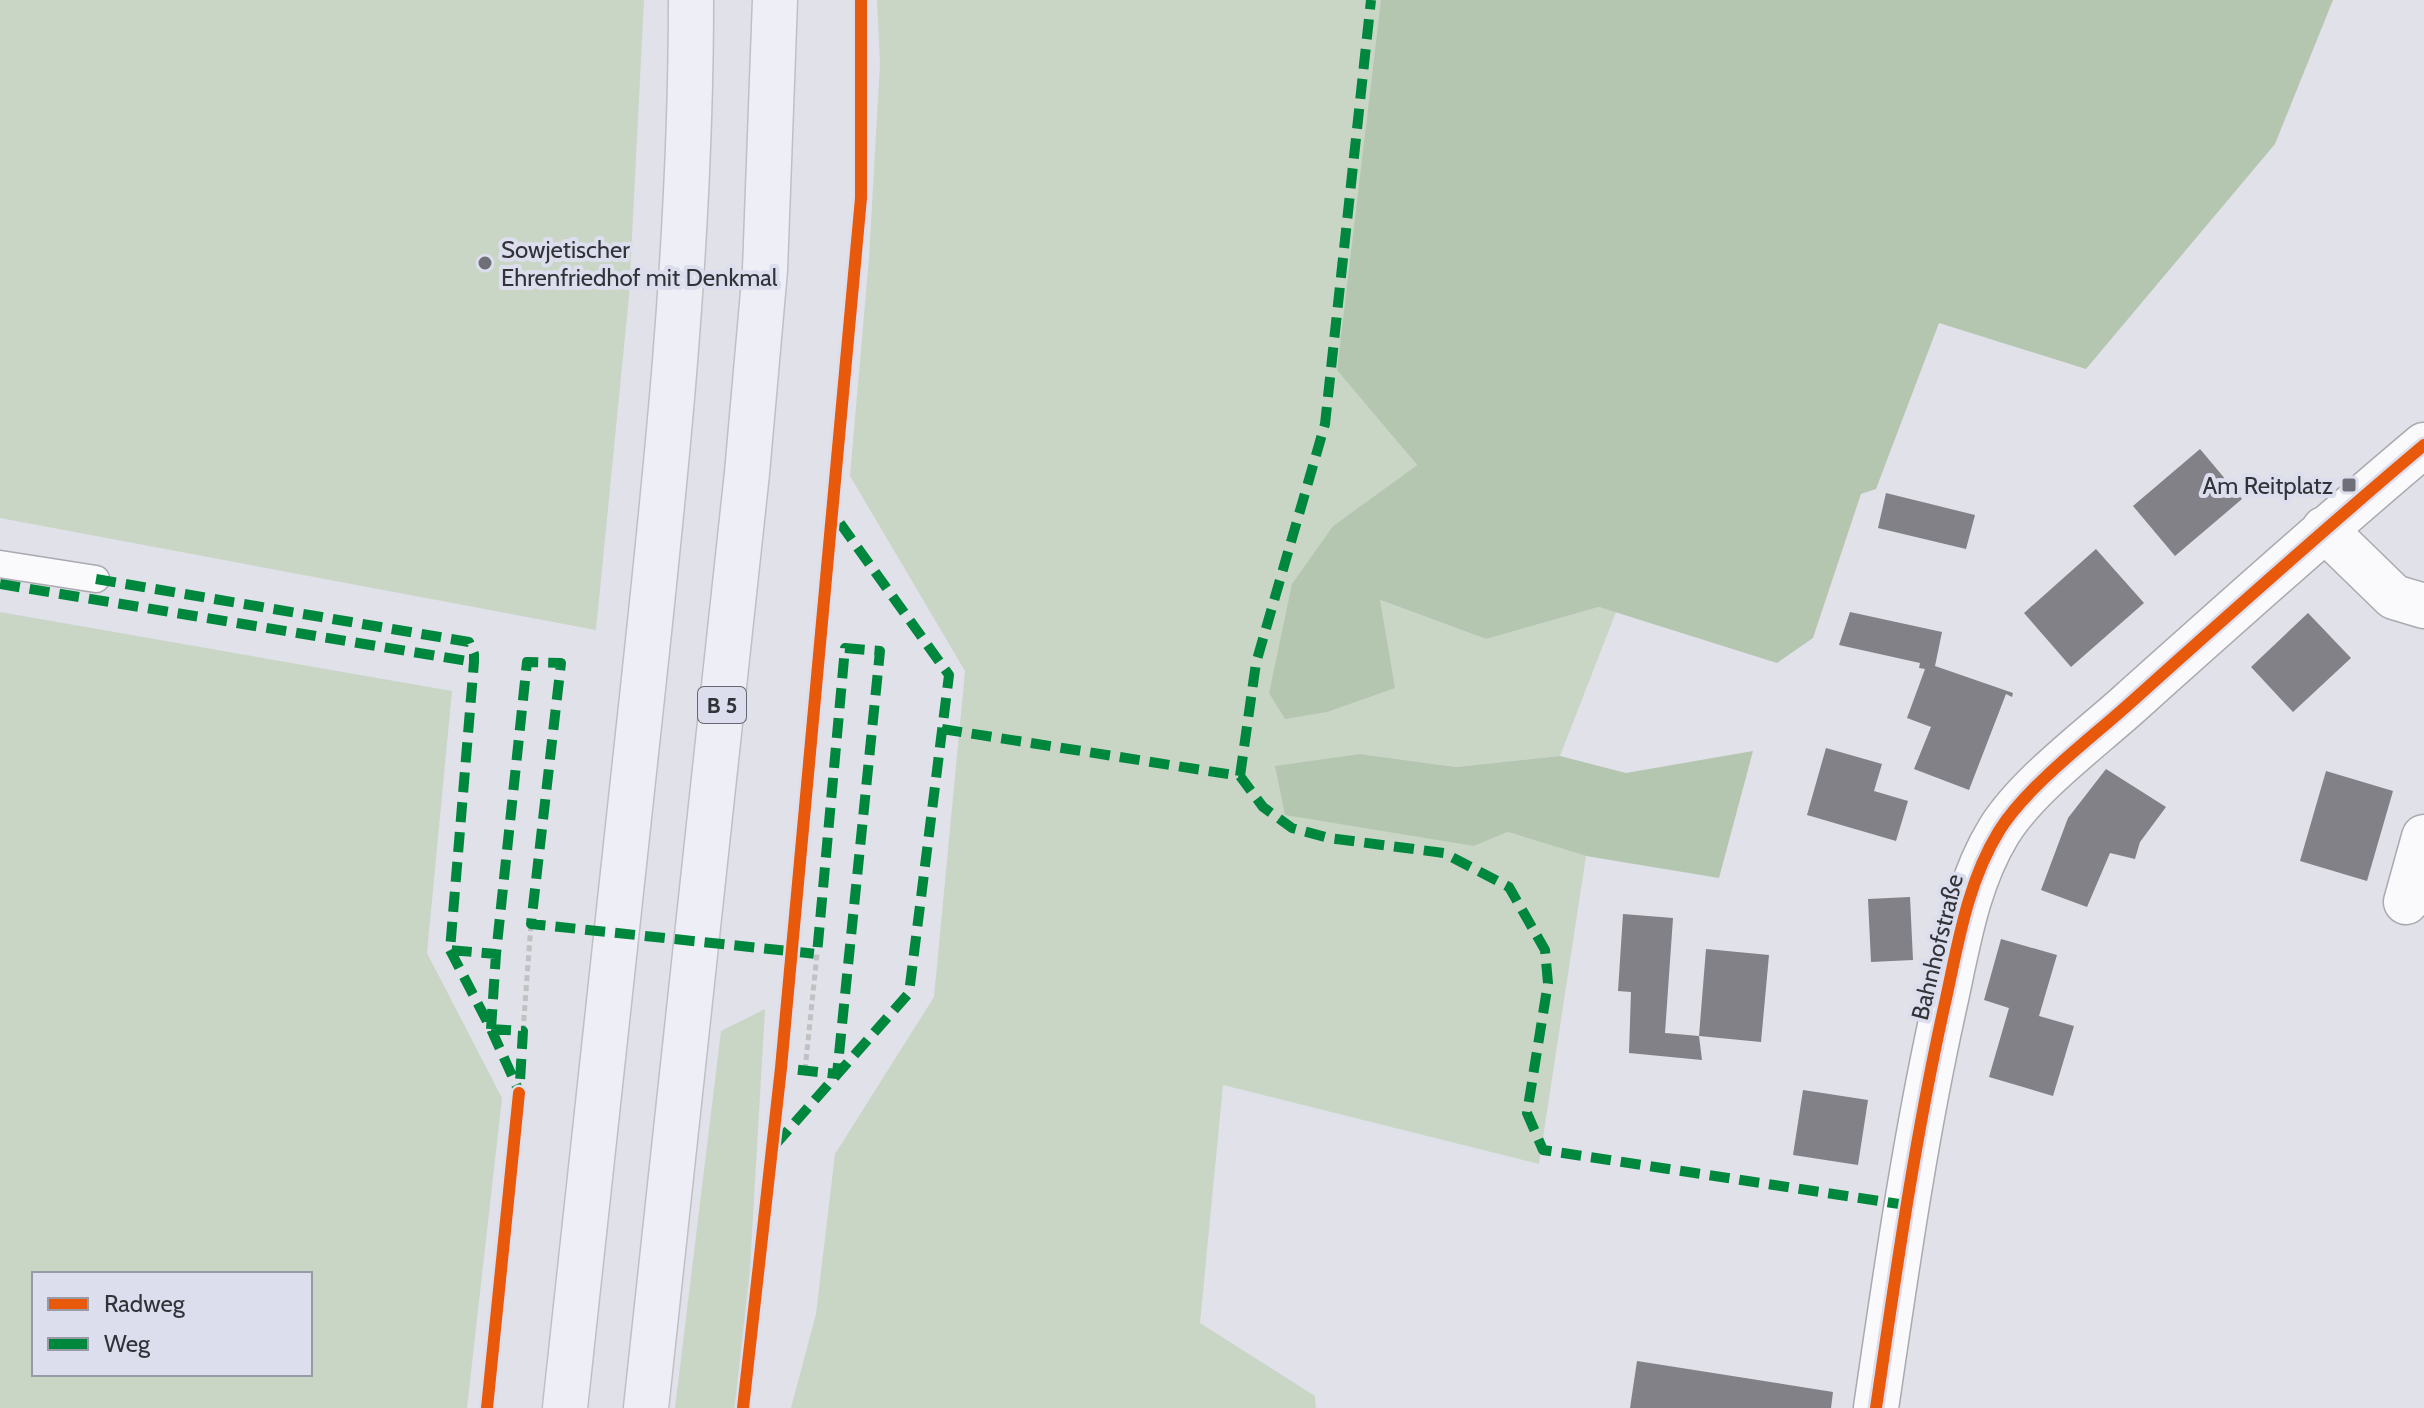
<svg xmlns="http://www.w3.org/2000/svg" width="2424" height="1408" font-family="Cabin,sans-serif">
  <rect width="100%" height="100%" fill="#e0e1e9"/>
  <path fill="#c9d6c6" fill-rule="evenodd" d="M 0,0 L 644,0 L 629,296 L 596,630 L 0,518 Z
    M 877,0 L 1388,0 L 1337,369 L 1417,465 L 1333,526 L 1379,600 L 1486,639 L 1599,607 L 1616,612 L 1560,756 L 1456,767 L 1360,754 L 1474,846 L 1508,832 L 1586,856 L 1539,1164 L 1223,1085 L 1200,1323 L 1315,1396 L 1316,1408 L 791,1408 L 816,1314 L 835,1154 L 934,997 L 965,671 L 850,476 L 869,258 L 880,64 Z
    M 0,612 L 452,691 L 427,953 L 502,1098 L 467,1408 L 0,1408 ZM 34,1274 L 310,1274 L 310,1374 L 34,1374 Z
    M 765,1009 L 742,1408 L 675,1408 L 721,1031 Z"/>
  <path fill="#b5c6b0" d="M 1381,0 L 2333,0 L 2275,144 L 2086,369 L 1939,323 L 1876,489 L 1861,494 L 1813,638 L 1777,663 L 1599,607 L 1486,639 L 1380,600 L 1395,688 L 1327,712 L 1285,719 L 1269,693 L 1292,584 L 1333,526 L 1417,465 L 1337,370 Z
    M 1753,751 L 1719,878 L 1586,856 L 1508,832 L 1474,846 L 1285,815 L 1275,766 L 1360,754 L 1456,767 L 1560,756 L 1626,773 Z"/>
  <path fill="#818187" d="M 2200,449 L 2242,499 L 2175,556 L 2133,506 Z
    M 1886,493 L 1975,515 L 1966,549 L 1878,528 Z
    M 2096,549 L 2144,603 L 2071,667 L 2024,613 Z
    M 1850,612 L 1942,632 L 1935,666 L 2013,693 L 2012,697 L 2006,694 L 1969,790 L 1914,769 L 1931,727 L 1907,718 L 1925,669 L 1919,668 L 1920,663 L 1839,645 Z
    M 2308,613 L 2351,658 L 2293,712 L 2251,667 Z
    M 1826,748 L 1882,764 L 1874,791 L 1908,801 L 1896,841 L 1807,815 Z
    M 2106,769 L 2166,807 L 2140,842 L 2135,859 L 2110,853 L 2087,907 L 2041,890 L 2068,818 Z
    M 2326,771 L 2393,791 L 2367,881 L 2300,861 Z
    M 1910,897 L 1913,960 L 1871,962 L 1868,899 Z
    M 1623,914 L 1673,918 L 1665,1033 L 1699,1036 L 1702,1060 L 1629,1053 L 1631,992 L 1618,991 Z
    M 2001,939 L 2057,955 L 2039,1016 L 2074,1026 L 2053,1096 L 1989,1077 L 2009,1008 L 1984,1000 Z
    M 1706,949 L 1769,955 L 1761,1042 L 1699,1036 Z
    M 1803,1090 L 1868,1100 L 1858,1165 L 1793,1155 Z
    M 1637,1361 L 1833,1392 L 1831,1408 L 1630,1408 Z"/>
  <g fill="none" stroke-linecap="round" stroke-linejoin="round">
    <defs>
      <path id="service" d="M 0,564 L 96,579"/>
      <path id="minor" d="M 2324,529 L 2394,597 L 2424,606
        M 2406,902 L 2424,837
        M 1876,1408 C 1896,1272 1915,1137 1945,1003 C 1958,944 1967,883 1999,831 C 2027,786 2089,740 2129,704 C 2226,617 2324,529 2424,445"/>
      <path id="trunk" d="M 565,1408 C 590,1177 615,946 640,716 C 666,476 691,241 691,0
        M 646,1408 L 747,473 L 765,270 L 775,0"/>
    </defs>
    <use href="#service" stroke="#a9a9b0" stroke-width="29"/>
    <use href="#minor" stroke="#a9a9b0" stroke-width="47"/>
    <use href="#trunk" stroke="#bfc0c4" stroke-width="47"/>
    <path stroke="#c0c1c3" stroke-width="5" stroke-dasharray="6 4" stroke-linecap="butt" d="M 523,1031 L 531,924
      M 805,1070 L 817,954"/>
    <use href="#service" stroke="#fafafc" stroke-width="26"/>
    <use href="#minor" stroke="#fafafc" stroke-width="44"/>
    <use href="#trunk" stroke="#eeeff6" stroke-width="44"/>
    <path stroke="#00873e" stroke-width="10" stroke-dasharray="20 10" stroke-linecap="butt" d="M 96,579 L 469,642 L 474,654 L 474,662 L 450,950 L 496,954
      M 0,584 L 474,662
      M 942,729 L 1240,776 L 1263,807 L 1292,828 L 1329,838 L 1444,853 L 1509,887 L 1545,950 L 1548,983 L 1527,1113 L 1543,1150 L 1906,1205
      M 1240,776 L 1256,663 L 1325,424 L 1371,0
      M 450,950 L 491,1029 L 518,1089
      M 491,1029 L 496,954 L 527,662 L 561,663 L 531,924 L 817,954 L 845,648 L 880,651 L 837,1074 L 781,1068
      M 491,1029 L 523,1031 L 519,1098
      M 775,1145 L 909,993 L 949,675 L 832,512"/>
    <defs>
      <path id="cycleway" d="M 487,1408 L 519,1093
        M 743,1408 L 781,1068 L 861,198 L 861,0
        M 1876,1408 C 1896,1272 1915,1137 1945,1003 C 1958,944 1967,883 1999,831 C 2027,786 2089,740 2129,704 C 2226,617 2324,529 2424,445"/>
    </defs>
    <use href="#cycleway" stroke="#dcdeed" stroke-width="17"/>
    <use href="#cycleway" stroke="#e8590c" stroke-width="12"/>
  </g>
  <g fill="#6f7077" stroke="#dcdeed" stroke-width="3">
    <circle cx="485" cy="263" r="8"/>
    <rect x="2341" y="477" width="16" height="16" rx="4"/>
  </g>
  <g text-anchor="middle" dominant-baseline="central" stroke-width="8" stroke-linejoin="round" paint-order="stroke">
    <rect fill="#dcdeed" stroke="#65666f" stroke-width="2" x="698" y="687" width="48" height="36" rx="6"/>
    <g font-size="22" font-weight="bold" fill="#323339">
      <text x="722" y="705">B 5</text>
    </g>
    <g font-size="24" fill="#323339" stroke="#dcdeed" text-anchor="start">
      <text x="501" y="249">Sowjetischer<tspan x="501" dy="28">Ehrenfriedhof mit Denkmal</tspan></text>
      <text x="2333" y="485" text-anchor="end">Am Reitplatz</text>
    </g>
    <g font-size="24" fill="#323339" stroke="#dcdeed">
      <text transform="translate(1937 947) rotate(-76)">Bahnhofstraße</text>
    </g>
  </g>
  <rect x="32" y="1272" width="280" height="104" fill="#dcdeed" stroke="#989aa5" stroke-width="2"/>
  <rect x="48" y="1298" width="40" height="12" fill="#e8590c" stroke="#989aa5" stroke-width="2"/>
  <text x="104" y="1312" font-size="24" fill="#323339">Radweg</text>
  <rect x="48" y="1338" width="40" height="12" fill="#00873e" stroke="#989aa5" stroke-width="2"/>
  <text x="104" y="1352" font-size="24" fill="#323339">Weg</text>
</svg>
